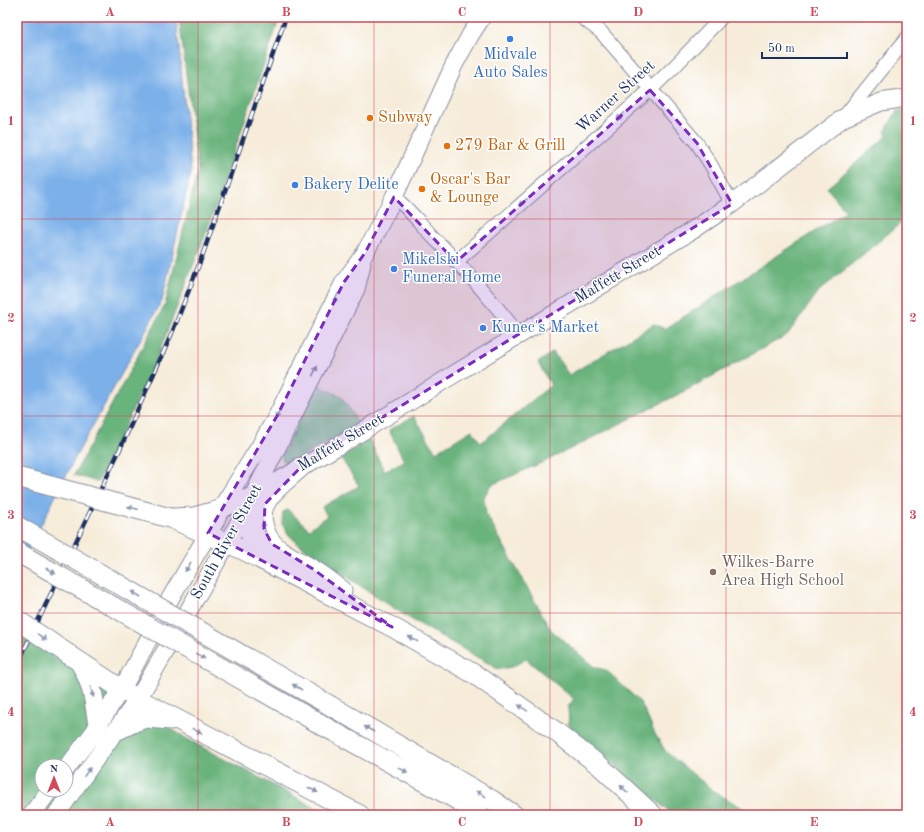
<svg xmlns="http://www.w3.org/2000/svg" width="924" height="832" font-family="'Old Standard TT',serif">
  <rect width="100%" height="100%" fill="#fff"/>
  <filter id="ink" filterUnits="userSpaceOnUse"><feTurbulence type="fractalNoise" baseFrequency=".025" numOctaves="2"/><feDisplacementMap in="SourceGraphic" scale="8" xChannelSelector="R" yChannelSelector="G"/><feConvolveMatrix kernelMatrix="1 2 1 2 8 2 1 2 1" color-interpolation-filters="sRGB"/></filter>
  <filter id="wash" filterUnits="userSpaceOnUse"><feTurbulence type="fractalNoise" baseFrequency=".012" numOctaves="4" result="noise"/><feDisplacementMap in="SourceGraphic" scale="16" xChannelSelector="R" yChannelSelector="G"/><feGaussianBlur stdDeviation="0.9" result="paint"/><feColorMatrix in="noise" values="0 0 0 0 0 0 0 0 0 0 0 0 0 0 0 0 0 1.4 0 .05"/><feComposite in="paint" operator="in"/></filter>
  <g filter="url(#wash)">
    <rect width="100%" height="100%" fill="#f6ecd9"/>
    <path fill="#82d191" stroke="#4e8078" d="M 317,385 L 341,396 L 359,424 L 291,463 L 285,463 L 281,457 Z"/>
    <path fill="#69b37b" stroke="#42716c" fill-rule="evenodd" d="M 179,17 L 280,17 L 208,228 L 154,365 L 98,482 L 74,475 L 165,305 L 198,170 Z
      M 907,109 L 907,218 L 819,291 L 787,335 L 687,390 L 548,460 L 491,485 L 484,497 L 486,514 L 551,630 L 594,667 L 606,670 L 641,703 L 655,734 L 666,752 L 715,792 L 755,815 L 673,815 L 569,726 L 568,707 L 574,699 L 526,659 L 512,667 L 498,669 L 409,618 L 315,556 L 295,541 L 288,534 L 282,524 L 283,512 L 288,510 L 309,529 L 327,516 L 322,507 L 359,486 L 341,458 L 369,439 L 384,471 L 404,461 L 389,430 L 414,416 L 436,452 L 472,430 L 481,443 L 551,385 L 538,363 L 553,352 L 569,375 L 654,324 L 665,329 L 846,211 L 827,188 L 887,136 L 885,132 L 897,111 Z
      M 17,631 L 68,666 L 191,741 L 329,815 L 17,815 ZM 42,766 L 66,766 L 66,790 L 42,790 Z"/>
    <path fill="#7cb0e9" stroke="#4c70a4" d="M 17,17 L 176,17 L 191,172 L 162,301 L 76,456 L 17,572 Z"/>
  </g>
  <g filter="url(#ink)">
    <g fill="none" stroke-linecap="round" stroke-linejoin="round">
      <defs>
        <path id="minor" d="M 581,17 L 601,32 L 697,143 L 711,165 L 732,204
          M 843,118 L 907,38
          M 394,197 C 408,208 419,222 431,235 C 462,266 492,300 519,335
          M 456,262 L 650,90 L 674,67 L 722,17"/>
        <path id="major" d="M 220,510 L 254,495 L 350,439 L 456,373 L 693,230 L 732,204 L 843,118 L 881,102 L 907,98
          M 66,769 L 94,732 L 128,678 L 171,597 L 215,522 L 220,510 L 260,446 L 277,416 L 344,282 L 365,253 L 394,197 L 454,65 L 471,34 L 482,17
          M 31,815 L 50,790
          M 56,815 L 138,699 L 246,510 L 356,289 L 362,264"/>
        <path id="highway" d="M 301,467 C 290,477 276,487 268,499 C 263,506 261,515 263,523 C 267,550 292,556 312,569 C 323,575 332,583 342,590
          M 246,510 C 248,537 250,540 273,555
          M 170,518 L 243,550 L 392,627 L 474,674 L 555,731 L 600,766 L 653,815
          M 173,518 L 194,517 L 220,510
          M 68,654 L 121,689 L 138,699 L 360,815
          M 80,663 C 92,681 95,704 98,725
          M 331,706 L 492,800 L 514,815
          M 320,724 L 459,801 L 480,815
          M 116,731 L 137,721 L 146,718 L 171,720"/>
      </defs>
      <use href="#minor" stroke="#888e9c" stroke-width="15"/>
      <use href="#major" stroke="#888e9c" stroke-width="19"/>
      <use href="#highway" stroke="#888e9c" stroke-width="21"/>
      <use href="#minor" stroke="#fff" stroke-width="13"/>
      <use href="#major" stroke="#fff" stroke-width="17"/>
      <use href="#highway" stroke="#fff" stroke-width="19"/>
      <defs>
        <path id="rail" d="M 17,665 L 120,449 L 172,333 L 200,262 L 286,17"/>
      </defs>
      <use href="#rail" stroke="#1b2f5e" stroke-width="4.5"/>
      <use href="#rail" stroke="#fff" stroke-width="3" stroke-dasharray="9" stroke-linecap="butt"/>
      <defs>
        <path id="highway-bridge" d="M 17,477 L 170,518
          M 17,526 L 331,706
          M 17,552 L 320,724
          M 17,620 L 68,654"/>
      </defs>
      <use href="#highway-bridge" stroke="#888e9c" stroke-width="21" stroke-linecap="butt"/>
      <use href="#highway-bridge" stroke="#fff" stroke-width="19"/>
    </g>
    <defs><path id="oneway-solid" d="M-6-.8H1V-3.2L6.5 0L1 3.2V.8H-6Z"/></defs>
    <g fill="#8d97ae">
      <use href="#oneway-solid" transform="translate(621 116) rotate(138)"/>
      <use href="#oneway-solid" transform="translate(523 202) rotate(139)"/>
      <use href="#oneway-solid" transform="translate(336 298) rotate(117)"/>
      <use href="#oneway-solid" transform="translate(315 371) rotate(-64)"/>
      <use href="#oneway-solid" transform="translate(278 414) rotate(117)"/>
      <use href="#oneway-solid" transform="translate(133 508) rotate(-165)"/>
      <use href="#oneway-solid" transform="translate(264 527) rotate(-104)"/>
      <use href="#oneway-solid" transform="translate(188 567) rotate(121)"/>
      <use href="#oneway-solid" transform="translate(51 571) rotate(30)"/>
      <use href="#oneway-solid" transform="translate(136 594) rotate(-150)"/>
      <use href="#oneway-solid" transform="translate(42 637) rotate(34)"/>
      <use href="#oneway-solid" transform="translate(413 639) rotate(-150)"/>
      <use href="#oneway-solid" transform="translate(200 656) rotate(30)"/>
      <use href="#oneway-solid" transform="translate(297 687) rotate(-150)"/>
      <use href="#oneway-solid" transform="translate(92 692) rotate(75)"/>
      <use href="#oneway-solid" transform="translate(523 708) rotate(-145)"/>
      <use href="#oneway-solid" transform="translate(369 729) rotate(-150)"/>
      <use href="#oneway-solid" transform="translate(197 731) rotate(28)"/>
      <use href="#oneway-solid" transform="translate(403 770) rotate(29)"/>
      <use href="#oneway-solid" transform="translate(87 772) rotate(-55)"/>
      <use href="#oneway-solid" transform="translate(624 789) rotate(-137)"/>
      <use href="#oneway-solid" transform="translate(313 790) rotate(27)"/>
      <use href="#oneway-solid" transform="translate(481 794) rotate(-150)"/>
    </g>
  </g>
  <path fill="#7b2cbf" fill-opacity="0.2" stroke="#7b2cbf" stroke-width="3" stroke-dasharray="8 5" stroke-linejoin="round" d="M 650,90 L 697,143 L 732,204 L 301,467 L 265,504 L 264,529 L 272,544 L 313,569 L 392,627 L 208,533 L 277,416 L 344,282 L 365,253 L 394,197 L 456,262 Z"/>
  <path fill="none" stroke="#d1495b" stroke-width="1" stroke-opacity="0.55" d="M 198,17 L 198,815M 374,17 L 374,815M 550,17 L 550,815M 726,17 L 726,815M 17,219 L 907,219M 17,416 L 907,416M 17,613 L 907,613"/>
  <g fill="#3f7fe0" stroke="#fff" stroke-width="1.5">
    <circle cx="510" cy="39" r="4"/>
    <circle cx="295" cy="185" r="4"/>
    <circle cx="394" cy="269" r="4"/>
    <circle cx="483" cy="328" r="4"/>
  </g>
  <g fill="#e8710a" stroke="#fff" stroke-width="1.5">
    <circle cx="370" cy="118" r="4"/>
    <circle cx="447" cy="146" r="4"/>
    <circle cx="422" cy="189" r="4"/>
  </g>
  <circle fill="#8d6e63" stroke="#fff" stroke-width="1.5" cx="713" cy="572" r="4"/>
  <g text-anchor="middle" dominant-baseline="central" stroke-width="3" stroke-linejoin="round" paint-order="stroke">
    <g font-size="16" fill="#366cbe" stroke="#fff" text-anchor="start">
      <text x="510" y="55" text-anchor="middle">Midvale<tspan x="510" dy="18">Auto Sales</tspan></text>
      <text x="303" y="185">Bakery Delite</text>
      <text x="402" y="260">Mikelski<tspan x="402" dy="18">Funeral Home</tspan></text>
      <text x="491" y="328">Kunec's Market</text>
    </g>
    <g font-size="16" fill="#1b2f5e" stroke="#fff">
      <text transform="translate(616 97) rotate(-42)">Warner Street</text>
      <text transform="translate(618 275) rotate(-31)">Maffett Street</text>
      <text transform="translate(341 443) rotate(-31)">Maffett Street</text>
      <text transform="translate(227 542) rotate(-61)">South River Street</text>
    </g>
    <g font-size="16" fill="#c56008" stroke="#fff" text-anchor="start">
      <text x="378" y="118">Subway</text>
      <text x="455" y="146">279 Bar &amp; Grill</text>
      <text x="430" y="180">Oscar's Bar<tspan x="430" dy="18">&amp; Lounge</tspan></text>
    </g>
    <g font-size="16" fill="#785e54" stroke="#fff" text-anchor="start">
      <text x="721" y="563">Wilkes-Barre<tspan x="721" dy="18">Area High School</tspan></text>
    </g>
  </g>
  <rect width="924" height="832" fill="none" stroke="#fff" stroke-width="44"/>
  <g transform="translate(54 778)"><circle r="19" fill="#ffffff" stroke="#a4acbf"/>
  <path d="M0-3L7 15L0 10L-7 15Z" fill="#d1495b"/>
  <text y="-6" font-size="11" font-weight="bold" text-anchor="middle" fill="#1b2f5e">N</text>
  </g>
  <path d="M762 52v6h85v-6" fill="none" stroke="#1b2f5e" stroke-width="2"/>
  <text x="768" y="52" font-size="12" fill="#1b2f5e" stroke="#ffffff" stroke-width="3" paint-order="stroke">50 m</text>
  <rect x="22" y="22" width="880" height="788" fill="none" stroke="#d1495b" stroke-width="1.5"/>
  <g font-size="13" text-anchor="middle" font-weight="bold" fill="#d1495b">
    <text x="110" y="16">A</text>
    <text x="286" y="16">B</text>
    <text x="462" y="16">C</text>
    <text x="638" y="16">D</text>
    <text x="814" y="16">E</text>
    <text x="11" y="125">1</text>
    <text x="913" y="125">1</text>
    <text x="11" y="322">2</text>
    <text x="913" y="322">2</text>
    <text x="11" y="519">3</text>
    <text x="913" y="519">3</text>
    <text x="11" y="716">4</text>
    <text x="913" y="716">4</text>
    <text x="110" y="826">A</text>
    <text x="286" y="826">B</text>
    <text x="462" y="826">C</text>
    <text x="638" y="826">D</text>
    <text x="814" y="826">E</text>
  </g>
</svg>
